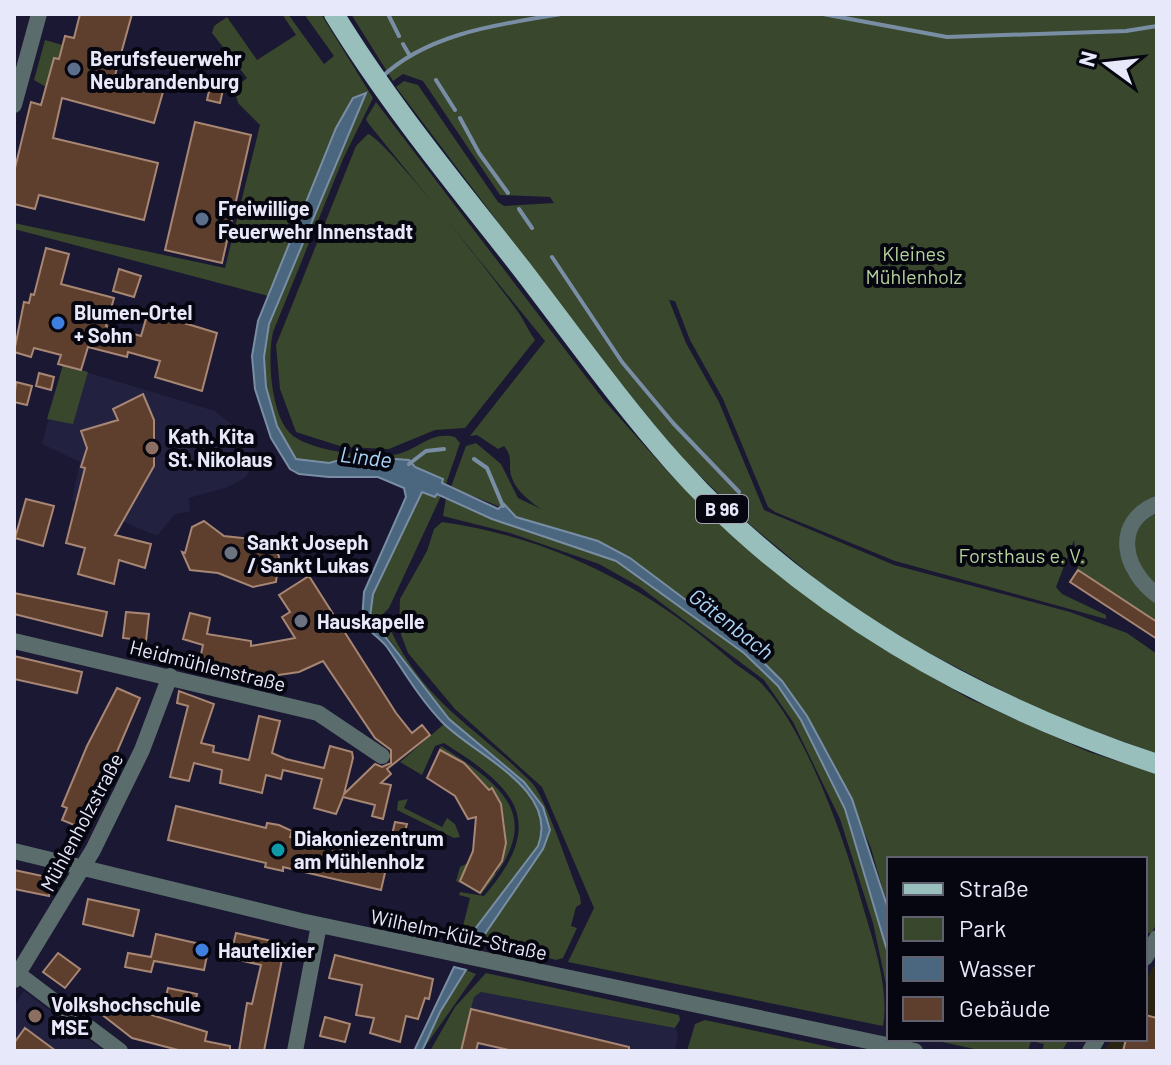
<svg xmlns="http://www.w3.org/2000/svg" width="1171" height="1065" font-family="Barlow,sans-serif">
  <rect width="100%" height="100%" fill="#1a1832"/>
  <path fill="#292312" d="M 1157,961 L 1157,1051 L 1104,1051 L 1111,1039 L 1145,1039 L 1145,981 Z"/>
  <path fill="#232140" d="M 63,365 L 215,411 L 249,438 L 256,452 L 253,466 L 246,477 L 228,487 L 189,498 L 190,512 L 175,514 L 157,536 L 72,500 L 80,462 L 42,444 Z
    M 24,991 L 104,1051 L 14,1051 L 14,1005 Z
    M 481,992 L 675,1028 L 678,1034 L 675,1051 L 461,1051 L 474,997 Z"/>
  <path fill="#39472c" d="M 282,14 L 288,14 L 324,64 L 334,56 L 304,14 L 321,14 L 373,98 L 343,159 L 273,332 C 267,357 271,414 290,433 C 306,451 375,459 398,454 C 419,449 431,431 455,437 L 460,443 L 446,484 L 442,482 L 443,479 L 415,467 L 409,460 L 355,456 L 329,463 L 296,459 C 266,432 259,361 269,324 L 366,95 L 353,98 L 336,128 L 268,296 L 14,229 L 14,223 L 225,268 L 260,125 L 238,103 L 234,88 L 247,78 L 212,33 L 214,26 L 227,17 L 257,60 L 296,35 Z
    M 351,14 L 1157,14 L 1157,495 C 1140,503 1135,510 1129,527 C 1116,566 1125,579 1157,603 L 1157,622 L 1078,570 L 1074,540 L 1056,587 L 1062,594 L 1106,615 L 1106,619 L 895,561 L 775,512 L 768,507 L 723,399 L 690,340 L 675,301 L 669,300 L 686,343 L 719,402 L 764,510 L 894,565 L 1070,612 L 1127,633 L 1157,654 L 1157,754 L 1045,713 L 894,635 L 818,581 L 747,522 L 682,458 L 618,381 L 396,87 L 404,81 L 418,85 L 498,202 L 504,206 L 554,203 L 550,197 L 500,195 L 423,81 L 403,74 L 393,81 Z
    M 45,40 L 62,45 L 59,59 L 54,58 L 46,87 L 34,80 Z
    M 376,102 L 603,399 L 668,472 L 735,536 L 882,648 L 968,698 L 1089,752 L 1157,774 L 1157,923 L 1151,934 L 1145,931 L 1145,859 L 889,859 L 889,912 L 871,848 L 830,756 L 782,681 L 747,646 L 598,541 L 516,517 C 500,504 472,497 451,487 L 466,446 L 476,443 L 501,464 L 518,498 L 541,509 C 528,500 511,487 510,469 C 510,459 511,455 504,446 L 498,449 L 477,435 L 470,436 L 545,341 L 368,123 L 366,119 Z
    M 368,134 C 385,138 499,285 516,309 C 523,318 528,330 535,340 L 465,428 L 435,430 L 389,449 L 343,447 L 296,432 L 280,389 L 276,345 L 356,146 Z
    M 63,365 L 88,372 L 73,424 L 47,419 Z
    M 422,492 L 441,496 L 389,608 L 374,623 L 369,608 L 373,594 Z
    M 446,498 L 492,519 L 616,561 L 744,653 L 778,686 L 801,720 L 845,809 L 889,957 L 889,998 L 873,923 L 840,819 L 793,722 L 764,680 L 640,587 L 599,564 L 510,533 L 443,516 Z
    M 1157,513 L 1157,587 C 1134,563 1118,532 1157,513 Z
    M 442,522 C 554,538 648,587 732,661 C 741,669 753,675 761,683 C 804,727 844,837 860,896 C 871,936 890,985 883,1026 L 568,962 L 594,908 L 542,787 L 455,709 L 408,653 L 399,629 L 400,599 L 427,551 L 434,529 Z
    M 385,627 L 391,631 C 426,705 478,728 532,783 C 546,798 570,872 580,896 L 581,904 L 576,907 L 571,926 L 577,928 L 563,958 L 556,960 L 509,947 L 478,944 L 543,849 L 550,830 L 543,807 L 524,782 L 449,719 L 382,630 Z
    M 444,724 C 479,751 558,794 538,846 L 466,941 L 459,939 L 461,929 L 450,927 L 452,924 L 463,926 L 470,898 L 459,895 L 460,892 L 484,896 C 548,822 517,789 444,743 L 435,746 L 422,775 L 400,762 Z
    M 441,746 C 512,791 544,820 481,894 L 456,881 L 460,867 L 468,863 L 460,881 L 480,893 L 492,873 L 496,874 C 510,845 508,816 492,788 L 489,790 L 464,763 L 441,750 L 427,778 Z
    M 408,799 L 404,808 L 442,827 L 447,818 L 455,824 L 460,837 L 454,838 L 397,810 L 398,801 Z
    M 466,970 L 476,974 L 422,1051 L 440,1012 Z
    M 486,973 L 679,1015 L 680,1020 L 675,1028 L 481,992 L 474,997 L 461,1051 L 430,1051 L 455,1007 Z
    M 705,1020 L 848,1051 L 687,1051 L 695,1024 Z
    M 928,1039 L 1069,1039 L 1062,1051 L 1042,1051 L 1044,1044 L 1031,1041 L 1028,1051 L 984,1051 Z"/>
  <path fill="#4a677f" stroke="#798ea4" stroke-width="2" d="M 366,93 L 269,324 L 264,357 L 266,387 L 277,426 L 296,459 L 329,463 L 355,456 L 409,460 L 415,467 L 443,479 L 442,483 L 498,509 L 504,504 L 516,517 L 598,541 L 630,558 L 747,646 L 782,681 L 807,716 L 852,799 L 889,912 L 889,957 L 845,809 L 801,720 L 778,686 L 744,653 L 616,561 L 492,519 L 437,494 L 435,497 L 422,492 L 373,594 L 370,617 L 449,719 L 524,782 L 543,807 L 550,830 L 543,849 L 478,944 L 466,941 L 538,846 C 560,789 474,755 442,722 C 420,699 405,673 387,647 C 379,637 368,632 362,620 L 364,592 L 406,497 L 404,488 L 378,477 L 329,477 L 299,474 L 290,469 L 271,438 L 255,389 L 252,356 L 258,321 L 336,128 L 353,98 Z
    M 454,967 L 466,970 L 440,1012 L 422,1051 L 414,1051 Z"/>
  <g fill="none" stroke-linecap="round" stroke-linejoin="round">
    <path stroke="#798ea4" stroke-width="4" d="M 388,14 L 399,36
      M 823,14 L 947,37 L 1126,31 L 1157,26
      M 403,44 L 410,56
      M 381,78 C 427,33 501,24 561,14
      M 436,80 L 455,110
      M 460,118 L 479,153 L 508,193
      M 519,209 L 532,228
      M 552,257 L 622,362 L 673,423 L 739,492
      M 474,459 L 487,468 L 503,506
      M 409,464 L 426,451 L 444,449"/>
  </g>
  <path fill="#5e3f2e" stroke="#a88674" stroke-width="2" d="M 80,14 L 132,14 L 114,79 L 163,92 L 154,123 L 62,98 L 53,138 L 158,163 L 144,220 L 39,195 L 35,209 L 14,204 L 14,172 L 31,102 L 41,105 L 54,58 L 59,59 L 65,36 L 74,38 Z
    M 211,82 L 224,85 L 220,103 L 207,100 Z
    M 195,122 L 251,135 L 222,263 L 165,250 Z
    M 46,248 L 69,254 L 61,284 L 114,298 L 106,326 L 141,336 L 148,312 L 217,333 L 202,391 L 155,377 L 160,361 L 128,352 L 127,357 L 88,347 L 81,370 L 58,364 L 61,355 L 34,348 L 31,357 L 14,352 L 24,302 L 29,303 L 31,294 L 34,295 Z
    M 119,269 L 141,276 L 134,297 L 113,291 Z
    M 39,373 L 54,377 L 51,390 L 36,386 Z
    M 16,382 L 32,386 L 27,405 L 14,402 Z
    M 143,394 L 154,420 L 154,466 L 115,535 L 151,544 L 145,568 L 119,560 L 114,584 L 78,574 L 85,548 L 66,543 L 85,468 L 81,467 L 87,448 L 81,431 L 118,420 L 113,409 Z
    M 26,499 L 54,506 L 43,546 L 15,538 Z
    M 204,521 L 224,536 L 269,541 L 279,556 L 276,582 L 253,587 L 218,573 L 190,570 L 182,552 L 185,553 L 192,527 Z
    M 1078,570 L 1157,622 L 1157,639 L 1070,582 Z
    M 309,576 L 396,713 L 412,733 L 422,725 L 430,735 L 387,769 L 391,774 L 381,783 L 391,785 L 383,819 L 372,816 L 375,805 L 343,797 L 336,814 L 314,808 L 322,779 L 283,770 L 281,779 L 266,775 L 262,793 L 220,783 L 222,770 L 194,763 L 189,781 L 170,777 L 188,706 L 177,703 L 179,691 L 214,704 L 201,743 L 214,746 L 213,752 L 249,760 L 259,716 L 280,721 L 272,753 L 286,759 L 324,768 L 330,746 L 352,752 L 353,758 L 344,794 L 375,764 L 382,767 L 391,763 L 391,750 L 375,738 L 323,661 L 299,672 L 265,677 L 232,676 L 198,668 L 203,645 L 183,639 L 190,613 L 210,618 L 207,634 L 251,641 L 251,646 L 295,638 L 282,617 L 290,612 L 279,595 Z
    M 14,593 L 107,612 L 102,636 L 14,614 Z
    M 126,612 L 149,614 L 146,641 L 123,638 Z
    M 14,656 L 82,672 L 77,693 L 14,679 Z
    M 117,688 L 140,698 L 84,829 L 62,820 L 67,808 L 62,806 L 87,746 Z
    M 440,750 L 464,763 L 489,790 L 492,788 L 501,804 L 506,843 L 502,861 L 480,893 L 460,881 L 473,851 L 476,817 L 468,819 L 455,796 L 427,778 Z
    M 176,806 L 266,828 L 267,823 L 279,825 L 292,831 L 290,837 L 388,860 L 381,890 L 283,867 L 283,871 L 265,867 L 266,863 L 168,840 Z
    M 395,822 L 407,824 L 402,842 L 391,839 Z
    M 14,870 L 52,878 L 49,896 L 14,889 Z
    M 88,899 L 139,910 L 133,936 L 83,924 Z
    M 236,933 L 285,944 L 264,1051 L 239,1051 L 247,1003 L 252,1004 L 261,965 L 230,958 Z
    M 156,934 L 209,946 L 204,970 L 154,961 L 151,972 L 125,967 L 128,953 L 151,957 Z
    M 58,953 L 80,969 L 65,988 L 43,972 Z
    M 335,955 L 433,979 L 429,999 L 425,998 L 418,1019 L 406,1016 L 400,1042 L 370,1033 L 374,1018 L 356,1015 L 362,985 L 329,978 Z
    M 168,988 L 197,994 L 194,1006 L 165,1001 Z
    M 103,1000 L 207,1032 L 205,1041 L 230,1046 L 230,1051 L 182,1051 L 132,1038 L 96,1010 Z
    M 471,1009 L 629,1047 L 629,1051 L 513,1051 L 478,1043 L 476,1051 L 461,1051 Z
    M 1145,1015 L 1157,1018 L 1157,1051 L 1123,1051 L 1126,1039 L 1145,1039 Z
    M 325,1017 L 350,1024 L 345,1042 L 320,1036 Z
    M 25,1028 L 56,1051 L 14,1051 L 14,1043 Z"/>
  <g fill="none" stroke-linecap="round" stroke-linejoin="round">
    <path stroke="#5a6c6b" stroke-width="16" d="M 14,105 L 39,14
      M 1157,504 C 1111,523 1124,571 1157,595
      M 14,641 L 318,713 L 382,756
      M 14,851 L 301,921 L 915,1051
      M 1145,958 L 1157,938
      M 18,974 L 120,1051
      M 14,980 L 93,850 L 142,750 L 170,676
      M 295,1051 L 319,925
      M 1090,1051 L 1097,1039"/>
    <path stroke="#98bfbc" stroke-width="20" d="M 334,14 C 389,104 456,185 521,268 C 571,333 619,401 674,463 C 802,607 976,704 1157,764"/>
  </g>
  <g fill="#5c6f8a" stroke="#060610" stroke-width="3">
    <circle cx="74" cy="69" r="8"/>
    <circle cx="202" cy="219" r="8"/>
  </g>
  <g fill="#3f7fe0" stroke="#060610" stroke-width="3">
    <circle cx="58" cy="323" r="8"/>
    <circle cx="202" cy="950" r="8"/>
  </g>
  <g fill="#8d6e63" stroke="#060610" stroke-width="3">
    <circle cx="152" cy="448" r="8"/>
    <circle cx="35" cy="1016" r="8"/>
  </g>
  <g fill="#6b7280" stroke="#060610" stroke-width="3">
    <circle cx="231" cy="553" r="8"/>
    <circle cx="301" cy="621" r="8"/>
  </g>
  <circle fill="#0f9aa8" stroke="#060610" stroke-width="3" cx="278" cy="850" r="8"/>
  <g text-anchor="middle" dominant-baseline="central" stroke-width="8" stroke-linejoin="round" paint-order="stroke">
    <rect fill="#060610" stroke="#a4a4b4" stroke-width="2" x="696" y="495" width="52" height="28" rx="6"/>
    <g font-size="18" font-weight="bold" fill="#e8e8fb">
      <text x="722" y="509">B 96</text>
    </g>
    <g font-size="20" font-weight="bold" fill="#e8e8fb" stroke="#060610" text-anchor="start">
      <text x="90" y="58">Berufsfeuerwehr<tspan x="90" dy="23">Neubrandenburg</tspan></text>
      <text x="218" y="208">Freiwillige<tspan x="218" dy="23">Feuerwehr Innenstadt</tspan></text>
      <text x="74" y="312">Blumen-Ortel<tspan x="74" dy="23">+ Sohn</tspan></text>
      <text x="168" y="436">Kath. Kita<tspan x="168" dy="23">St. Nikolaus</tspan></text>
      <text x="247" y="542">Sankt Joseph<tspan x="247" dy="23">/ Sankt Lukas</tspan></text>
      <text x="317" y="621">Hauskapelle</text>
      <text x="294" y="838">Diakoniezentrum<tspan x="294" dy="23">am Mühlenholz</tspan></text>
      <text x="218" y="950">Hautelixier</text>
      <text x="51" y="1004">Volkshochschule<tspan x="51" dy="23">MSE</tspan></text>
    </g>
    <g font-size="20" fill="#b6d39b" stroke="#060610">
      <text x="914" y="253">Kleines<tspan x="914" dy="23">Mühlenholz</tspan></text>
      <text x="1022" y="555">Forsthaus e. V.</text>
    </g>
    <g font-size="20" fill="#e8e8fb" stroke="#060610">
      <text transform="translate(208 665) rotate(14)">Heidmühlenstraße</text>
      <text transform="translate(81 822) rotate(-62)">Mühlenholzstraße</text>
      <text transform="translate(459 934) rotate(12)">Wilhelm-Külz-Straße</text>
    </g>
    <g font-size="22" font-style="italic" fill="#aad4f6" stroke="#060610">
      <text transform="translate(366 456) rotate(7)">Linde</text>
      <text transform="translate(732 623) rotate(38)">Gätenbach</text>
    </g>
  </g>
  <rect width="1171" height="1065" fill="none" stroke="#e8e8fb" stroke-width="32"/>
  <rect x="887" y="857" width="260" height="184" fill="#060610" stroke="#60606e" stroke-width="2"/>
  <rect x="903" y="883" width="40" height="12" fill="#98bfbc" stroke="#60606e" stroke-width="2"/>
  <text x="959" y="897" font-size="24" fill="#e8e8fb">Straße</text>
  <rect x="903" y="917" width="40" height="24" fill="#39472c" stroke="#60606e" stroke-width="2"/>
  <text x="959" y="937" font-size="24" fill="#e8e8fb">Park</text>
  <rect x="903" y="957" width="40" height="24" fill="#4a677f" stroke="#60606e" stroke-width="2"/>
  <text x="959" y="977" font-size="24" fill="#e8e8fb">Wasser</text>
  <rect x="903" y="997" width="40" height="24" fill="#5e3f2e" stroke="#60606e" stroke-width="2"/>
  <text x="959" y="1017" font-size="24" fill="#e8e8fb">Gebäude</text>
  <g transform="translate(1107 64) rotate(285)" stroke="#060610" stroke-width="6" paint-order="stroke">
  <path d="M0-6L14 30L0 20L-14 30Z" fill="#e8e8fb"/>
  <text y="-12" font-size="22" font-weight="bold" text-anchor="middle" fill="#e8e8fb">N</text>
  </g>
</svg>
